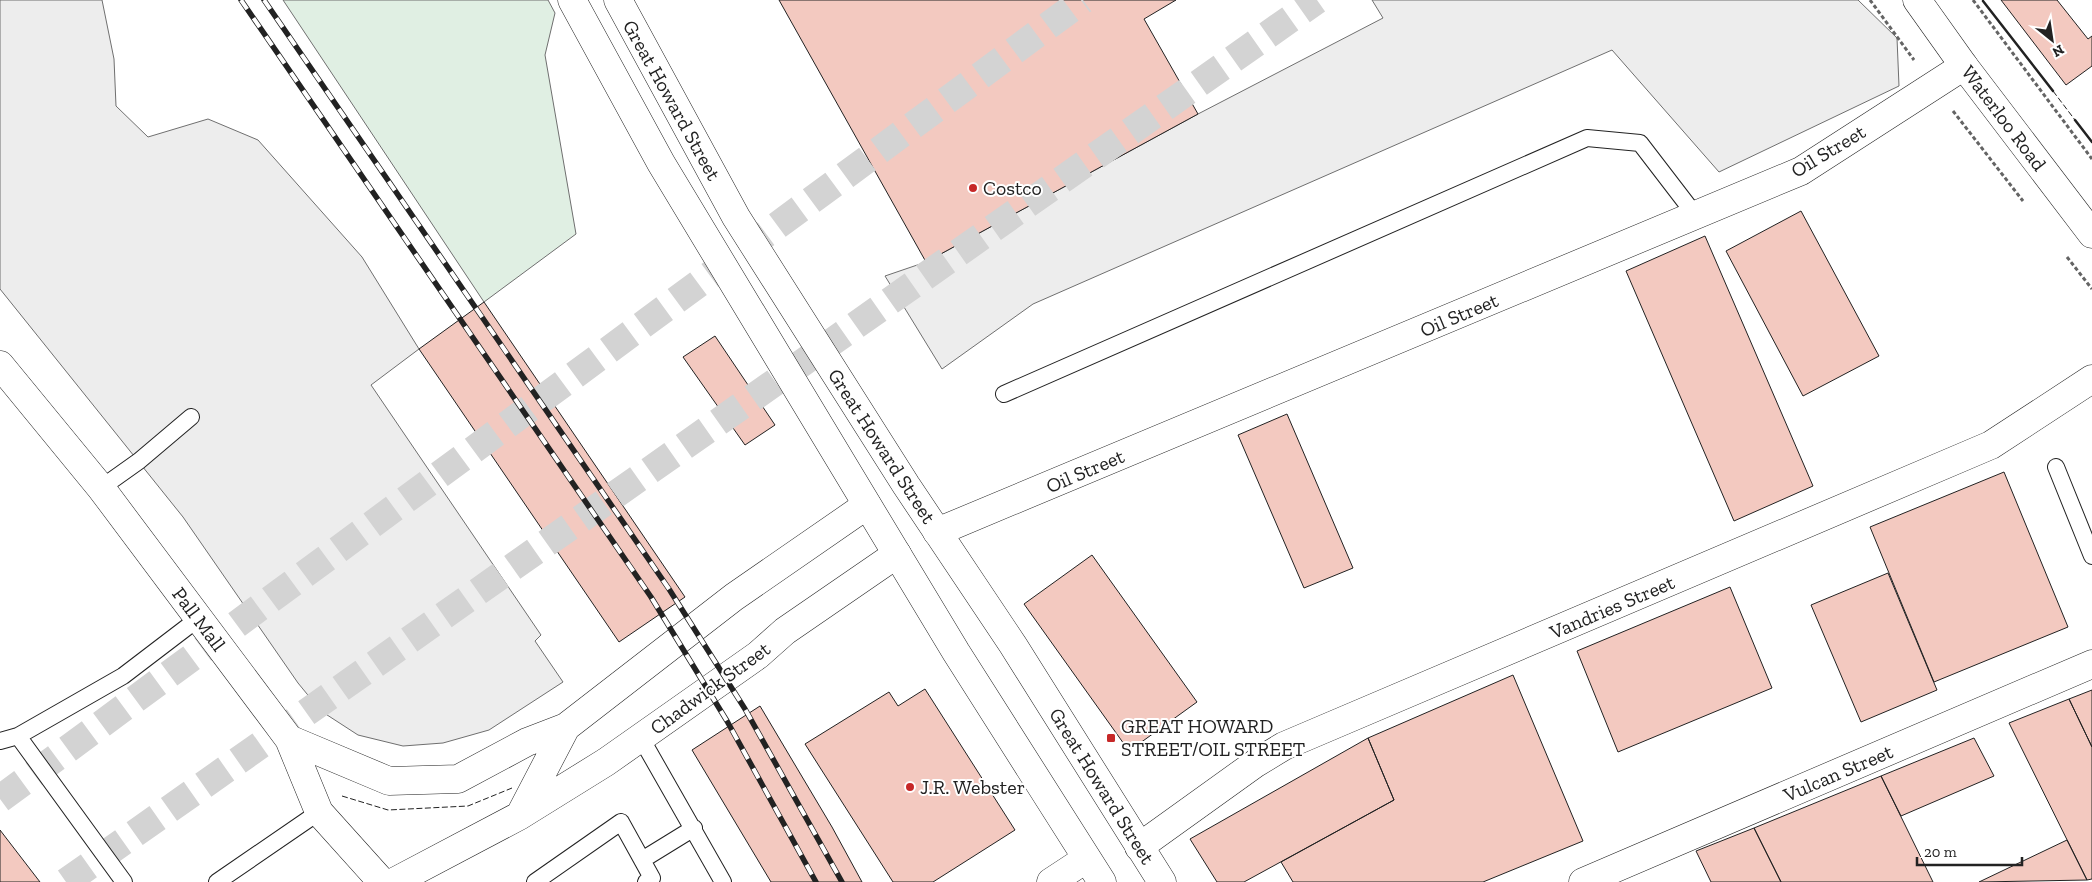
<svg xmlns="http://www.w3.org/2000/svg" width="2092" height="882" font-family="'Zilla Slab',serif">
<rect width="100%" height="100%" fill="#fff"/>
<path fill="#e0efe3" stroke="#6f6f6f" d="M283,0H548L555,13L545,55L576,234L484,302Z"/>
<path fill="#ededed" stroke="#6f6f6f" d="M0,0H102L114,59L116,106L148,137L208,119L258,140L362,257L419,349L371,385L541,635L535,641L563,682L489,730L443,743L403,746L358,735L321,711L298,683L183,517L0,289Z
M1372,0H1858L1897,38L1899,86L1719,172L1612,50L1033,304L942,369L885,276L926,262L1198,114L1383,18Z"/>
<path fill="#f3c9c0" stroke="#222" d="M779,0H1176L1144,19L1198,114L926,262Z
M2001,0H2057L2088,39L2092,36V66L2066,85Z
M1801,211L1879,356L1803,396L1726,251Z
M1705,236L1813,486L1734,521L1626,271Z
M484,302L685,597L619,642L419,349Z
M715,336L775,425L745,445L683,357Z
M1287,414L1353,568L1304,588L1238,435Z
M2004,472L2068,627L1934,682L1870,527Z
M1092,555L1197,702L1129,751L1024,604Z
M1888,573L1937,690L1861,722L1811,605Z
M1730,587L1772,688L1618,752L1577,651Z
M1513,675L1583,841L1483,882H1293L1281,862L1394,800L1368,738Z
M925,689L1015,830L933,882H893L805,744L889,692L898,706Z
M2092,690V747L2069,699Z
M2069,699L2092,747V879L2087,880L2009,723Z
M760,706L832,827L862,882H771L692,750Z
M1368,738L1394,800L1244,882H1217L1190,839Z
M1974,738L1994,776L1901,816L1881,776Z
M1881,776L1933,882H1781L1754,828Z
M1754,828L1781,882H1711L1696,851Z
M0,830L40,882H0Z
M2067,840L2087,880L1979,882Z"/>
<g fill="none" stroke-linecap="round" stroke-linejoin="round">
<path stroke="#d3d3d3" stroke-width="28" stroke-dasharray="28 14" stroke-linecap="butt" d="M0,799L1083,0
M66,882L1317,0"/>
<defs>
<path id="lane" d="M1004,394L1587,138L1640,143L1696,216
M2056,467L2092,556
M101,488L139,461L191,417
M641,738L723,882
M0,741L18,736
M642,860L694,828
M124,882L18,736L123,676L199,618
M217,882L319,812
M535,882L621,822L652,878L646,882"/>
<path id="street" d="M937,532L1801,171L1964,66
M1139,847L1256,763L1284,746L1991,445L2092,379
M1051,882L1086,859
M1583,882L2092,664"/>
<path id="secondary" d="M0,365L101,488L289,739L319,812L382,882
M289,739L389,781L458,779L527,742L566,727L734,597L867,505
M520,815L566,727
M394,882L519,816L606,762L758,655L785,631L897,554"/>
<path id="primary" d="M1917,0L1964,66L2092,234"/>
<path id="highway" d="M572,0L661,163L956,652L1102,882
M618,0L736,217L906,485L1013,645L1162,882"/>
</defs>
<use href="#lane" stroke="#222" stroke-width="18"/>
<use href="#street" stroke="#222" stroke-width="29"/>
<use href="#secondary" stroke="#222" stroke-width="29"/>
<use href="#primary" stroke="#222" stroke-width="29"/>
<use href="#highway" stroke="#222" stroke-width="29"/>
<path stroke="#646464" stroke-width="3" stroke-dasharray="4 2.5" stroke-linecap="butt" d="M1870,0L1914,60
M1973,0L2092,159
M1953,111L2023,201
M2067,257L2092,289"/>
<use href="#lane" stroke="#fff" stroke-width="16"/>
<use href="#street" stroke="#fff" stroke-width="28"/>
<use href="#secondary" stroke="#fff" stroke-width="28"/>
<use href="#primary" stroke="#fff" stroke-width="28"/>
<use href="#highway" stroke="#fff" stroke-width="28"/>
<defs>
<path id="rail" d="M241,0L651,597L727,721L816,882
M264,0L669,589L745,709L842,882"/>
</defs>
<use href="#rail" stroke="#222" stroke-width="5.5"/>
<use href="#rail" stroke="#fff" stroke-width="4" stroke-dasharray="11" stroke-linecap="butt"/>
<path stroke="#222" stroke-width="1" stroke-dasharray="6 2.5" stroke-linecap="butt" d="M2053,91L2075,120
M342,796L388,810L468,806L512,788"/>
<path stroke="#222" stroke-width="2.5" d="M1983,1L2053,91
M2075,120L2092,142"/>
</g>
<g fill="#c62828" stroke="#fff" stroke-width="2">
<circle cx="973" cy="188" r="5"/>
<rect x="1106" y="733" width="10" height="10" rx="2.5"/>
<circle cx="910" cy="787" r="5"/>
</g>
<g text-anchor="middle" stroke-width="4" stroke-linejoin="round" paint-order="stroke">
<g font-size="20" fill="#222" stroke="#fff">
<text transform="translate(672 100) rotate(61)" y="7">Great Howard Street</text>
<text transform="translate(2004 118) rotate(53)" y="7">Waterloo Road</text>
<text transform="translate(1828 151) rotate(-31)" y="7">Oil Street</text>
<text transform="translate(1459 315) rotate(-23)" y="7">Oil Street</text>
<text transform="translate(882 446) rotate(57)" y="7">Great Howard Street</text>
<text transform="translate(1085 471) rotate(-23)" y="7">Oil Street</text>
<text transform="translate(1612 607) rotate(-23)" y="7">Vandries Street</text>
<text transform="translate(199 619) rotate(53)" y="7">Pall Mall</text>
<text transform="translate(710 688) rotate(-36)" y="7">Chadwick Street</text>
<text transform="translate(1838 773) rotate(-23)" y="7">Vulcan Street</text>
<text transform="translate(1102 786) rotate(58)" y="7">Great Howard Street</text>
</g>
<g font-size="20" fill="#222" stroke="#fff" text-anchor="start">
<text x="983" y="195">Costco</text>
<text x="1121" y="733">GREAT HOWARD<tspan x="1121" dy="23">STREET/OIL STREET</tspan></text>
<text x="920" y="794">J.R. Webster</text>
</g>
</g>
<g transform="translate(2052 40) rotate(150)" stroke="#ffffff" stroke-width="4" paint-order="stroke">
<path d="M0-4L9 19L0 12L-9 19Z" fill="#222222"/>
<text y="-8" font-size="14" font-weight="bold" text-anchor="middle" fill="#222222">N</text>
</g>
<path d="M1917 857v8h105v-8" fill="none" stroke="#222222" stroke-width="2.5"/>
<text x="1924" y="857" font-size="15" fill="#222222" stroke="#ffffff" stroke-width="4" paint-order="stroke">20 m</text>
</svg>
